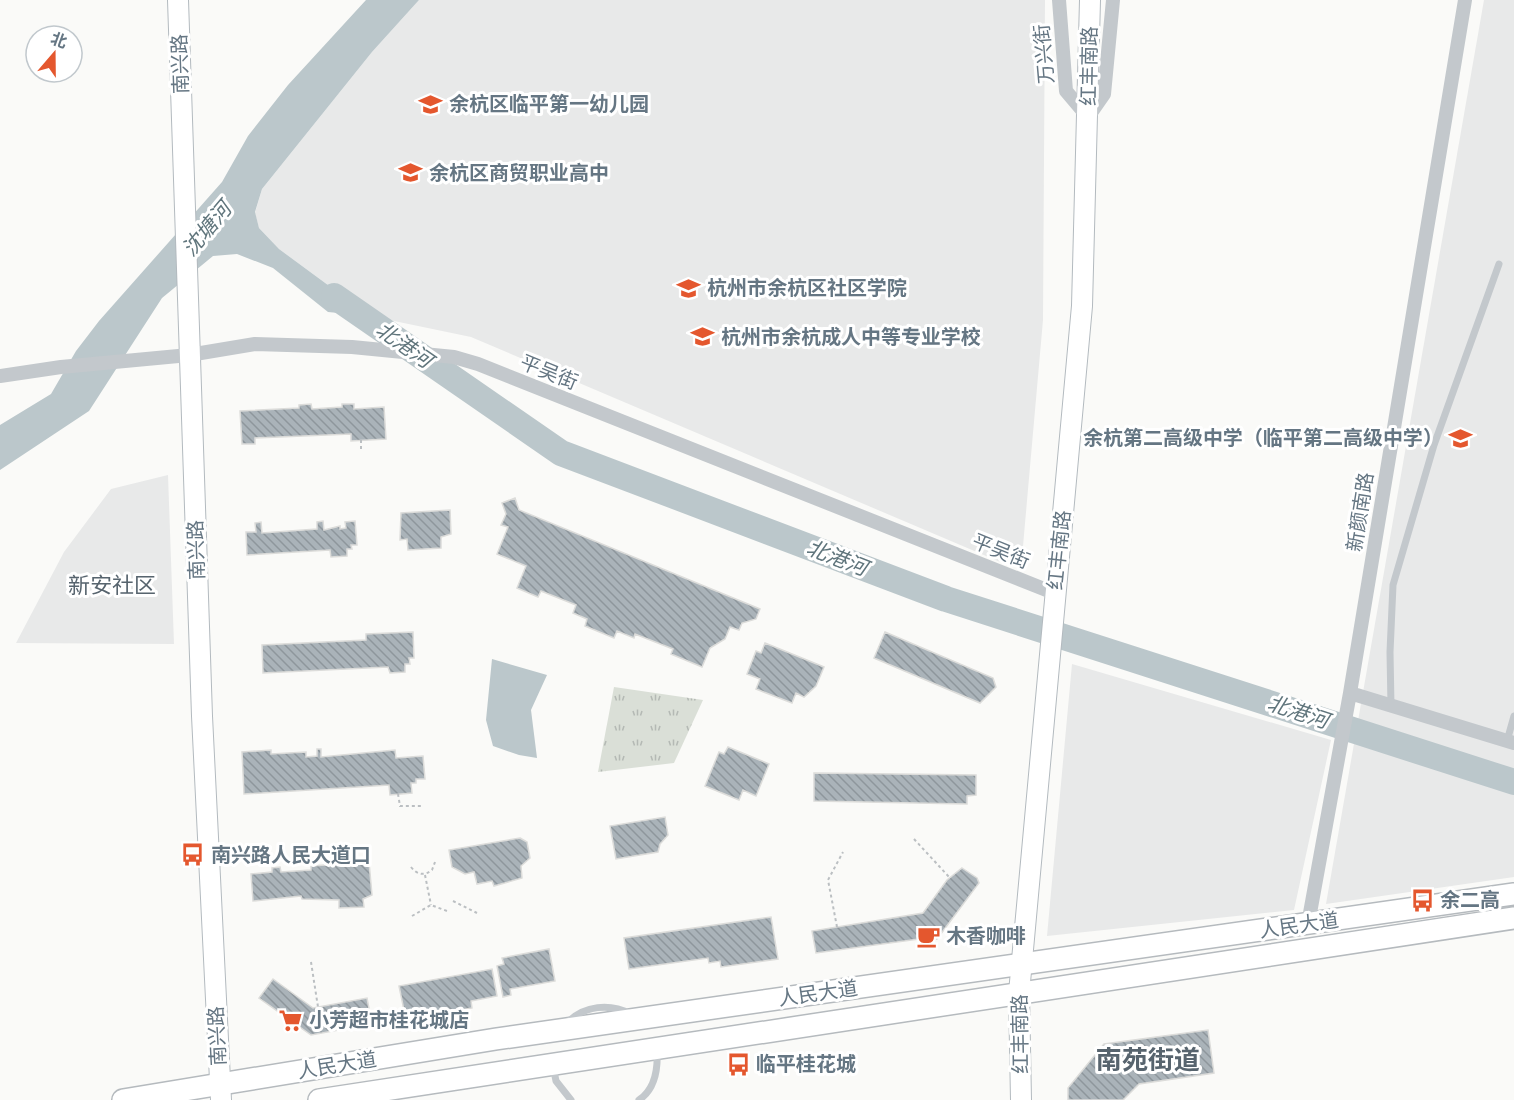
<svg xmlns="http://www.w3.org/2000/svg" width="1514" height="1100" font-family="'Work Sans','Noto Sans SC',sans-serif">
<defs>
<pattern id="grass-tufts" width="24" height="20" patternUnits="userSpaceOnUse" patternTransform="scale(1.5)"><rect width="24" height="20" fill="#dadfd7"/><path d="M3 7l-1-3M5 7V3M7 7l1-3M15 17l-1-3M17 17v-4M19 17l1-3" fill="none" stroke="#b4b9b4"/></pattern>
<pattern id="building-back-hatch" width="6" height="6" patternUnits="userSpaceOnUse" patternTransform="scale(1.5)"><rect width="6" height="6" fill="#aab3b9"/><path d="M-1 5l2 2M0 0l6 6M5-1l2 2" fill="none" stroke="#8e969c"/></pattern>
</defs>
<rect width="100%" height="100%" fill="#fafaf8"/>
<path fill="#e8e9e9" d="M419,0H1045L1043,320L1023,546L1019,562L1005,564L471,337L370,316L279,249L259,228L255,213L262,189L372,52Z
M1484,0H1514V877L1326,904Z
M168,475L174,644L16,643L64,552L111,489Z
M1072,664L1331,740L1294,910L1047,936Z"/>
<path fill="url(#grass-tufts)" d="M614,687L703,700L674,763L598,772Z"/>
<path fill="#bbc7cb" d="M366,0H419L372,52L262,189L255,212L259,228L279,249L370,316L328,312L273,268L237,254L213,256L162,298L89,411L0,470V425L51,394L76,351L99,321L222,182L248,136L288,85Z
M492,659L547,675L531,710L537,758L519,755L493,746L486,720Z"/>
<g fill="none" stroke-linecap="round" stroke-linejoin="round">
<path stroke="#bbc7cb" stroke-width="26" d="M334,296L561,453L946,599L1514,782"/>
</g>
<path fill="url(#building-back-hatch)" stroke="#dcdcda" stroke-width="1.5" d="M311,404L312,409L342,407V404H354V409L384,407L386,439L351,441V434L255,438V444H242L240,411L299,408V405Z
M515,498L519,510L760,609L756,619L742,623L739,630L730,627L725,639L710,648L702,667L671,654L673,649L635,634L634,638L617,631L614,638L585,626L587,619L573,613L576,605L541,591L538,597L517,588L526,566L497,554L508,527L501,525L506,514L502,503Z
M450,510L451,534L441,537V548L408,550L407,539L400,540L401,513Z
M323,521L324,530L340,526V529L346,528L345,522L355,521L357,545H351L352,549H347V556L331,557L330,550L247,555L246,532H256L255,523L261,522L262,533L317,529V522Z
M413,632L414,658H409L410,664H405V672L390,673L388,667L263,673L262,645L366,640V634Z
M885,632L993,678L996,687L980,703L874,658Z
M765,643L824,667L816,686L804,697L796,693L792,703L756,689L760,679L747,674L756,651L761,653Z
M728,747L769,764L756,796L743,790L739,800L705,786L719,752L724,754Z
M317,749H321V757L395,750L396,758L423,756L425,779H416V783H411L412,793L390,795L389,785L244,794L242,752L271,750V754L306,752V757L317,756Z
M814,773L976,775V795L967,796V804L814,801Z
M665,817L668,835L660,844L658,852L616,859L610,826Z
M520,838L527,842L530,858L521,866L522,878L494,886L492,881L477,884L474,872L465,874L452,867L449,850Z
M369,862L372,895L363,899L364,907L339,908V900L302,899L301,896L253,901L251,874L272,872V868L280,867L281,872L311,870V866Z
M962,868L977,878L979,883L937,939L922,942L919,939L816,953L812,931L923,913L947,880Z
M771,917L778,959L721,967L720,961L709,963L708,958L629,969L624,938Z
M549,949L555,981L510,989L511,995L503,997L497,966L504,964L502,958Z
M492,969L497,996L471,1001L472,1008L406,1020L399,986Z
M273,979L313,1008L367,998L372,1024L311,1035L259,998Z
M1208,1030L1214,1073L1139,1084L1123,1100H1068V1088L1104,1044Z"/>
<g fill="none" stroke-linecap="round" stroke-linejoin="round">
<defs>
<path id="secondary" d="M178,0L202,716L221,1100
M1021,1100L1019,993L1082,306L1090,0"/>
<path id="primary" d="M123,1100L496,1039L1514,894
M319,1100L1514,918"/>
</defs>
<use href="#secondary" stroke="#b3babf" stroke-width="22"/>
<use href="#primary" stroke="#b5babe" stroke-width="24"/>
<path stroke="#bbbfc2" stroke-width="2" stroke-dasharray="3 3" stroke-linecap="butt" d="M361,440V452
M398,794L400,806H421
M914,839L950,878
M411,867C417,875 425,876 432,870L435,862
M425,875L431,905
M453,901L477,913
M412,916L431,905L447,911
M837,927L828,880L843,852
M311,962L318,1007"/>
<path stroke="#c3c8cc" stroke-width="7" d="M1391,706L1390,652L1393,585L1434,445L1499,264
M1507,741L1514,716
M567,1023C584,1005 610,1003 631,1014
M553,1066L556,1081L571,1100
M639,1100C655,1089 658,1069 657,1051"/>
<path stroke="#c3c8cc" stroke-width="14" d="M1059,0L1066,91L1088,117L1104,94L1113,0
M0,376L61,367L189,355L255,344L352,347L454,357L478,364L1054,593
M1350,693L1514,743
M1308,924L1350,693L1465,0"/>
<use href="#secondary" stroke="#fff" stroke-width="20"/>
<use href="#primary" stroke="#fff" stroke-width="21"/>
</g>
<defs>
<symbol id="school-bare" viewBox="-9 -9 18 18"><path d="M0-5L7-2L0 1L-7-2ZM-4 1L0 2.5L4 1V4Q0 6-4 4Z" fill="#e4572e" stroke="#fff" stroke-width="2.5" paint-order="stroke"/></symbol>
<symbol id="bus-bare" viewBox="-9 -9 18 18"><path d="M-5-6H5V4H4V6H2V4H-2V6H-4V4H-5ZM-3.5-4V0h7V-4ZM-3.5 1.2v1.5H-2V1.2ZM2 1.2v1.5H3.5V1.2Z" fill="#e4572e" stroke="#fff" stroke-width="2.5" paint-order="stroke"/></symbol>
<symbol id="cafe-bare" viewBox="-9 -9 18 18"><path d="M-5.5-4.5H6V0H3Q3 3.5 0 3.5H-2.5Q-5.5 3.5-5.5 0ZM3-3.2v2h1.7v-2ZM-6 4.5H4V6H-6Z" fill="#e4572e" stroke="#fff" stroke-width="2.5" paint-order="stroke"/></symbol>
<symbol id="supermarket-bare" viewBox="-9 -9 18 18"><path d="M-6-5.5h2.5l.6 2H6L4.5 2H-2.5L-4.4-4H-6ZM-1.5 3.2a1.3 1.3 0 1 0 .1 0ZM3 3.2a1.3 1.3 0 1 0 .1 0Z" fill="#e4572e" stroke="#fff" stroke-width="2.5" paint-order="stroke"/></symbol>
</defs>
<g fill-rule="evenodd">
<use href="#school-bare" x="414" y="88" width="33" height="33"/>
<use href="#school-bare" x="394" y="156" width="33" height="33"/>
<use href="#school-bare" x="672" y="272" width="33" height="33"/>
<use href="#school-bare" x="686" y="320" width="33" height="33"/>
<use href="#school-bare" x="1444" y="422" width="33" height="33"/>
<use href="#bus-bare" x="176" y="838" width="33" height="33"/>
<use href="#bus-bare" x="1406" y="884" width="33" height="33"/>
<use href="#cafe-bare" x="912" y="920" width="33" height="33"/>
<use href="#supermarket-bare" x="274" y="1004" width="33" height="33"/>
<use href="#bus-bare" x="722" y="1048" width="33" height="33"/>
</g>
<g text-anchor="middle" stroke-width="6" stroke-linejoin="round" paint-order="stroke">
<g font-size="20" fill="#657683" stroke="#fff">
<text transform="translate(1044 54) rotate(-95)" y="7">万兴街</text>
<text transform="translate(180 64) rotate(-92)" y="7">南兴路</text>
<text transform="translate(1089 66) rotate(-89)" y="7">红丰南路</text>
<text transform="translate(549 372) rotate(22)" y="7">平吴街</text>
<text transform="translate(1360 512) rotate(-81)" y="7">新颜南路</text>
<text transform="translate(196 550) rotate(-92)" y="7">南兴路</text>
<text transform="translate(1059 550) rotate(-84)" y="7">红丰南路</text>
<text transform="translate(1001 551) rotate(22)" y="7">平吴街</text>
<text transform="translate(1299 925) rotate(-8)" y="7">人民大道</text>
<text transform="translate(818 993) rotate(-8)" y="7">人民大道</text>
<text transform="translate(1020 1034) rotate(-91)" y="7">红丰南路</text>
<text transform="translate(217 1036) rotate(-93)" y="7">南兴路</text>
<text transform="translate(337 1065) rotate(-9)" y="7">人民大道</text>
</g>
<g font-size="20" font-weight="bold" fill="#657683" stroke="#fff" text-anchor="start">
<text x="449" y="111">余杭区临平第一幼儿园</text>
<text x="429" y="180">余杭区商贸职业高中</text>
<text x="707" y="295">杭州市余杭区社区学院</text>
<text x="721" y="344">杭州市余杭成人中等专业学校</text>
<text x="1443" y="445" text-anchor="end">余杭第二高级中学（临平第二高级中学）</text>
<text x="211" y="862">南兴路人民大道口</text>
<text x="1440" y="907">余二高</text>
<text x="946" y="943">木香咖啡</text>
<text x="309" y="1027">小芳超市桂花城店</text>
<text x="756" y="1071">临平桂花城</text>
</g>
<g font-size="21" font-style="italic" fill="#60757c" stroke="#fff">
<text transform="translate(207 229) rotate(-50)" y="7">沈塘河</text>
<text transform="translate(404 345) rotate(35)" y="7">北港河</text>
<text transform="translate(837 558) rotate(21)" y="7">北港河</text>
<text transform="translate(1298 712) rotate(18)" y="7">北港河</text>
</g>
<g font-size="22" fill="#57646e" stroke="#fff">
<text x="112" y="593">新安社区</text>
</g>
<g font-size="26" font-weight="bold" fill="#57646e" stroke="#fff">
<text x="1148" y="1069">南苑街道</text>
</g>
</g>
<g transform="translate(54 54) rotate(20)"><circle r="28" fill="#ffffff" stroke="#c1c8cd" stroke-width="1.5"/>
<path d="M0-4.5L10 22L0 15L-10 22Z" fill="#e4572e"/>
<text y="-9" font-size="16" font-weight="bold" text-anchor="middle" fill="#657683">北</text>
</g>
</svg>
